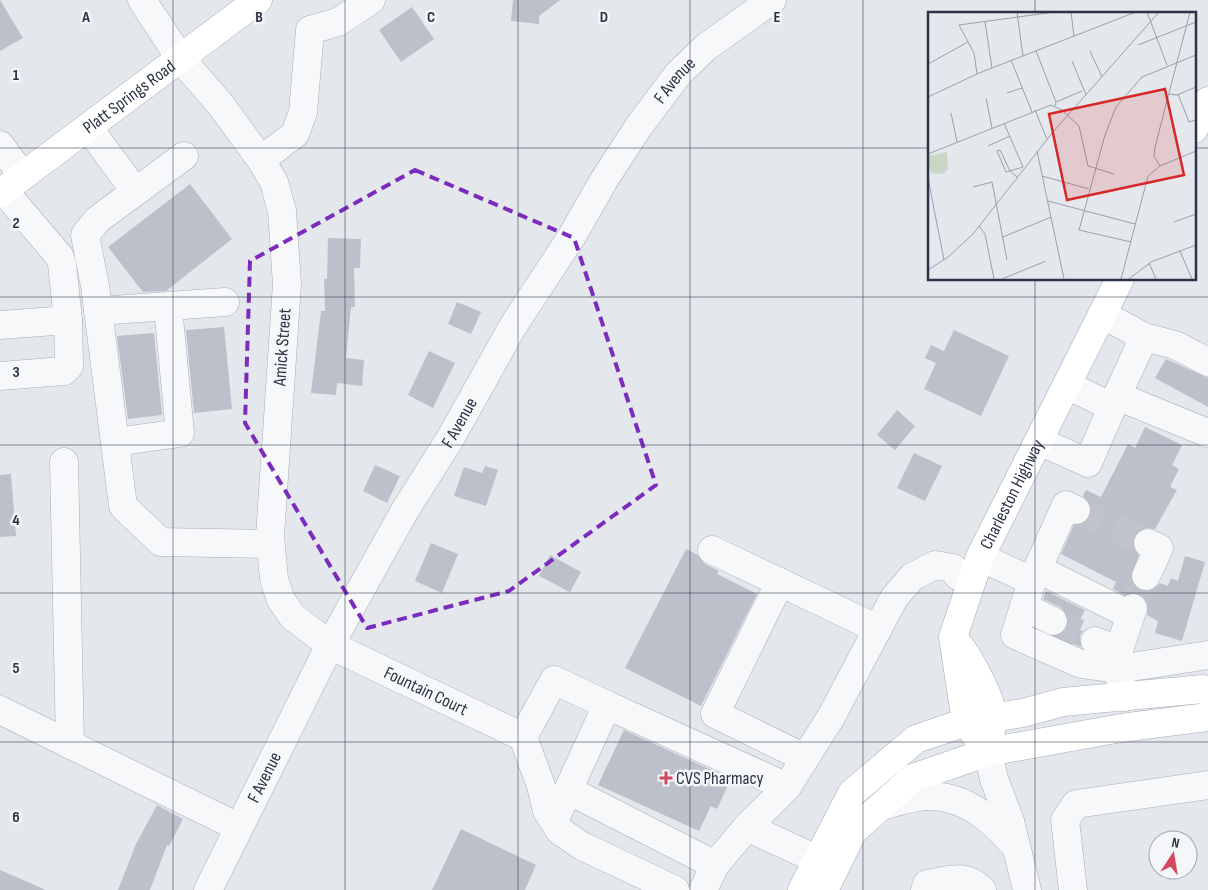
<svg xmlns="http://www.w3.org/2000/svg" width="1208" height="890" font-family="'Sofia Sans Condensed',sans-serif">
<rect width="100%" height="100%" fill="#e4e7ec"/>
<path fill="#bbc0ca" d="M0,0L23,38L0,51Z
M513,0H560L539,16V24L511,21Z
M412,7L434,39L401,62L379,30Z
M190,184L232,239L166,291L143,292L108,247Z
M328,238L361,239L360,268H354L355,307H351L346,358L364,360L362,386L337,383L336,395L311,393L321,311H325L324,279H327Z
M457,302L481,312L471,334L448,324Z
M224,327L232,409L194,413L186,330Z
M954,330L1009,356L981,416L924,389L936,363L925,358L931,345L944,351Z
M154,333L162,415L128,419L117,336Z
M429,351L455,363L433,408L408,395Z
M1166,359L1208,378V407L1155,378Z
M897,410L915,426L895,450L877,435Z
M1145,427L1182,445L1172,465L1179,469L1170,487L1177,490L1155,529L1146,528L1139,531L1134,536L1133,545L1139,555L1131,578L1133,585L1139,590L1148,591L1155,588L1160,583L1168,586L1171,578L1178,581L1185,556L1205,562L1182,641L1155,633L1158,621L1147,615L1148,605L1144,597L1137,593L1125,595L1113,589L1116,582L1061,554L1074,525L1084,523L1090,517L1092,510L1089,502L1083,496L1086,490L1101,497L1128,444L1135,448Z
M914,453L942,466L925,501L897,488Z
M375,465L400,476L387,503L363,491Z
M485,466L498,470L486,506L454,496L464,467L482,473Z
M11,474L16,536L0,537V475Z
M431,543L458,554L442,593L415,581Z
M686,549L698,555L705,564L719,571L717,574L757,594L701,706L625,668Z
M550,555L581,572L570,592L539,576Z
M1046,591L1085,610L1076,628L1083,631L1080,636L1081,647L1056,636L1067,628L1068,619L1066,613L1060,607L1043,599Z
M624,730L731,779L717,809L711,806L699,831L598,785Z
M157,805L183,819L169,846L167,845L150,890H118L136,844Z
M461,829L536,865L525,890H432Z
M0,870L46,890H0Z"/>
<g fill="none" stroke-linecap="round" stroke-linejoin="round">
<path stroke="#bfc3cb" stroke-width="28" stroke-dasharray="28 14" stroke-linecap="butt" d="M1076,510L1148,543
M1133,608L1146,576
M1053,621L1095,641"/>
<defs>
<g id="minor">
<path id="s1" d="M142,0L180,58L220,104L261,160L274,182L282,211L287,284L270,536L274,579L281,600L293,617L330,645L523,737"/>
<path d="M88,127L135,191"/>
<path d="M0,145L23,176"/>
<path d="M184,156L97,220L85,235L95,286L123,506L161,542L270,544"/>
<path d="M261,160L295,134L303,112L310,30L338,22L371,0"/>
<path d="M98,311L225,302"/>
<path d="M1102,314L1144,337L1175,345L1208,362"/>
<path d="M0,325L68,320"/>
<path d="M1144,337L1117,396L1208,433"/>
<path d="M0,376L64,371L69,366L68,320L62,264L60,257L3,190"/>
<path d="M1067,385L1112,407"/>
<path d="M1039,441L1088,463L1117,396"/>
<path d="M115,442L180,433L168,307"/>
<path d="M64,462L70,745"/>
<path d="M712,550L878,629"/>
<path d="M980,557L1032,581L1015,635L1081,664L1118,669L1124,697"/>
<path d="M1038,569L1130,615"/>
<path d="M1146,576L1159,548L1148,543"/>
<path d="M1032,581L1066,505L1076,510"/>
<path d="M780,582L715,714L805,758"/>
<path d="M1024,607L1053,621"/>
<path d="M1133,608L1119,650L1118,669L1208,655"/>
<path d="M1095,641L1119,650"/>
<path d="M0,710L238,827"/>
<path d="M523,737L541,786L547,811L560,831L582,846L675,890"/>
<path d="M523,737L554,680L607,705"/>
<path d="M988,752L994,779L1010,821L1027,890"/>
<path d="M568,790L715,865"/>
<path d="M882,806C897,802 915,795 931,796C968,797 993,821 1016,847"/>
<path d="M554,821L607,705L787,787"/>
<path d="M747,827L816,859"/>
<path id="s2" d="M208,890L330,645L404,512L450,439L513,326L572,236L604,180L639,126L678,74L706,47L772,0"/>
<path d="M703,890L715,865L747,827L787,787L831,717L894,598L912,577L935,565L953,568L958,576"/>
<path d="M925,890L927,884C949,880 965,873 982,890"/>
<path d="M1073,890L1065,820L1076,804L1208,785"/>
</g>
<g id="major">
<path d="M1194,129L1208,101"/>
<path id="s3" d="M0,193L258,0"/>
<path d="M960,646C971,662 993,700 993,719C993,724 991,730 990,735"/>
<path id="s4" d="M988,752L966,722L953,637L980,557L1120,279"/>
<path d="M802,890L852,793L916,739L966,722L1023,713L1063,702L1203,689L1208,692"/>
<path d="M824,890L853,831L913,778L988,752L1121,728L1208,717"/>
</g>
</defs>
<use href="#minor" stroke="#a9aeb7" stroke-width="29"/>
<use href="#major" stroke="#a3abb8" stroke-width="29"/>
<use href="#minor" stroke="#f7f8fa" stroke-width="28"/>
<use href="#major" stroke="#fff" stroke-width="28"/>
</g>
<path fill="none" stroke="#7b2cbf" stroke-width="4" stroke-dasharray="10 6" stroke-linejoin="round" d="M415,170L574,238L656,485L509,591L367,628L245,423L250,261Z"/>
<path fill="none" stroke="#2b3445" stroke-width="1" stroke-opacity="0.55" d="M173,0V890M345,0V890M518,0V890M690,0V890M863,0V890M1035,0V14M0,148H929M1194,148H1208M1035,279V890M0,297H1208M0,445H1208M0,593H1208M0,742H1208"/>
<path fill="#d1495b" stroke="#f4f6f9" stroke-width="2" d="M663.5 770.5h5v5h5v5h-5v5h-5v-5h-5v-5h5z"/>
<g text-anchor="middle" stroke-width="5" stroke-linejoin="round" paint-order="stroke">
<g font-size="18" fill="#2b3445" stroke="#f4f6f9">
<text dy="6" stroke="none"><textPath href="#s2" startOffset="936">F Avenue</textPath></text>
<text dy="6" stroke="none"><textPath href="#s3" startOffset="161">Platt Springs Road</textPath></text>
<text transform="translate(282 347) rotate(-86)" y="6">Amick Street</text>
<text dy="6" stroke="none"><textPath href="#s2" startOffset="531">F Avenue</textPath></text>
<text dy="6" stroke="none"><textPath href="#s4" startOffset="278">Charleston Highway</textPath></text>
<text dy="6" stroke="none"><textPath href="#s1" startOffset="820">Fountain Court</textPath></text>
<text dy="6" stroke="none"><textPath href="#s2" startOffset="126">F Avenue</textPath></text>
</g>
<g font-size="18" fill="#2b3445" stroke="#f4f6f9" text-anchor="start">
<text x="676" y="784">CVS Pharmacy</text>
</g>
</g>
<g transform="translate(928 12)">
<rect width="268" height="268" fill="#e4e7ec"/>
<path d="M19,140L20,157L15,162L4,161L0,156V144Z" fill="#c9d6c5"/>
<path fill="none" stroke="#9a9fa9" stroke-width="1" d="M89,0L95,44M143,0L146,24M219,0L239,53M57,10L64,56M210,33L268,10M108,39L128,90L127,94M162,39L174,65M83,48L104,100M144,49L158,83M0,52L40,30M49,62L46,41L31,13L127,0M79,81L94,76M241,82L249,83L268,75M250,82L261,110L268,108M0,85L51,61L208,0M58,86L64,116M128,90L154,79M107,98L119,127M23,101L29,130M76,111L95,155M60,134L82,124M109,139L136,267M0,142L123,93L134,98L151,114L160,154L186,162M232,154L226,144L227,135L262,0M114,164L161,177M89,165L82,159L72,138L69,139L78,160L82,159L95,155M0,166L16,248M45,175L64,170L79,248M120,189L207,212M246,210L268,202M51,214L57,222L66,267M75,225L123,205M203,230L151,218L177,123L188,95L214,65L268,43M252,239L264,267M221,251L228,267M0,258L20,245L45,222L125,120L231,0M74,267L118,249M193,267L220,164L232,154L268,139M201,267L223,250L268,233"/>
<path fill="#d62828" fill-opacity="0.15" stroke="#d62828" stroke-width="2.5" d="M237,77L256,163L139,188L121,102Z"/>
<rect width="268" height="268" fill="none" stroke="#2b3445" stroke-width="2.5"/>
</g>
<g font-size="16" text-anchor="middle" font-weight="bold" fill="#2b3445" stroke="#f4f6f9" stroke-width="5" stroke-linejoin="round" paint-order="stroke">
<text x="86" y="22">A</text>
<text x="259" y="22">B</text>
<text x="431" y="22">C</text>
<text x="604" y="22">D</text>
<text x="777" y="22">E</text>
<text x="16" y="80">1</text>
<text x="16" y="228">2</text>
<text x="16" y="377">3</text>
<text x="16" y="525">4</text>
<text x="16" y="673">5</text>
<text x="16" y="822">6</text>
</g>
<g transform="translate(1173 855) rotate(12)"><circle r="24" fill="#f4f6f9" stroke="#a4a8b1"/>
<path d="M0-4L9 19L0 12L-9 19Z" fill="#d1495b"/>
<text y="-8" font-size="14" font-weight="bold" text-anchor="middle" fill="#2b3445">N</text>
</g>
</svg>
